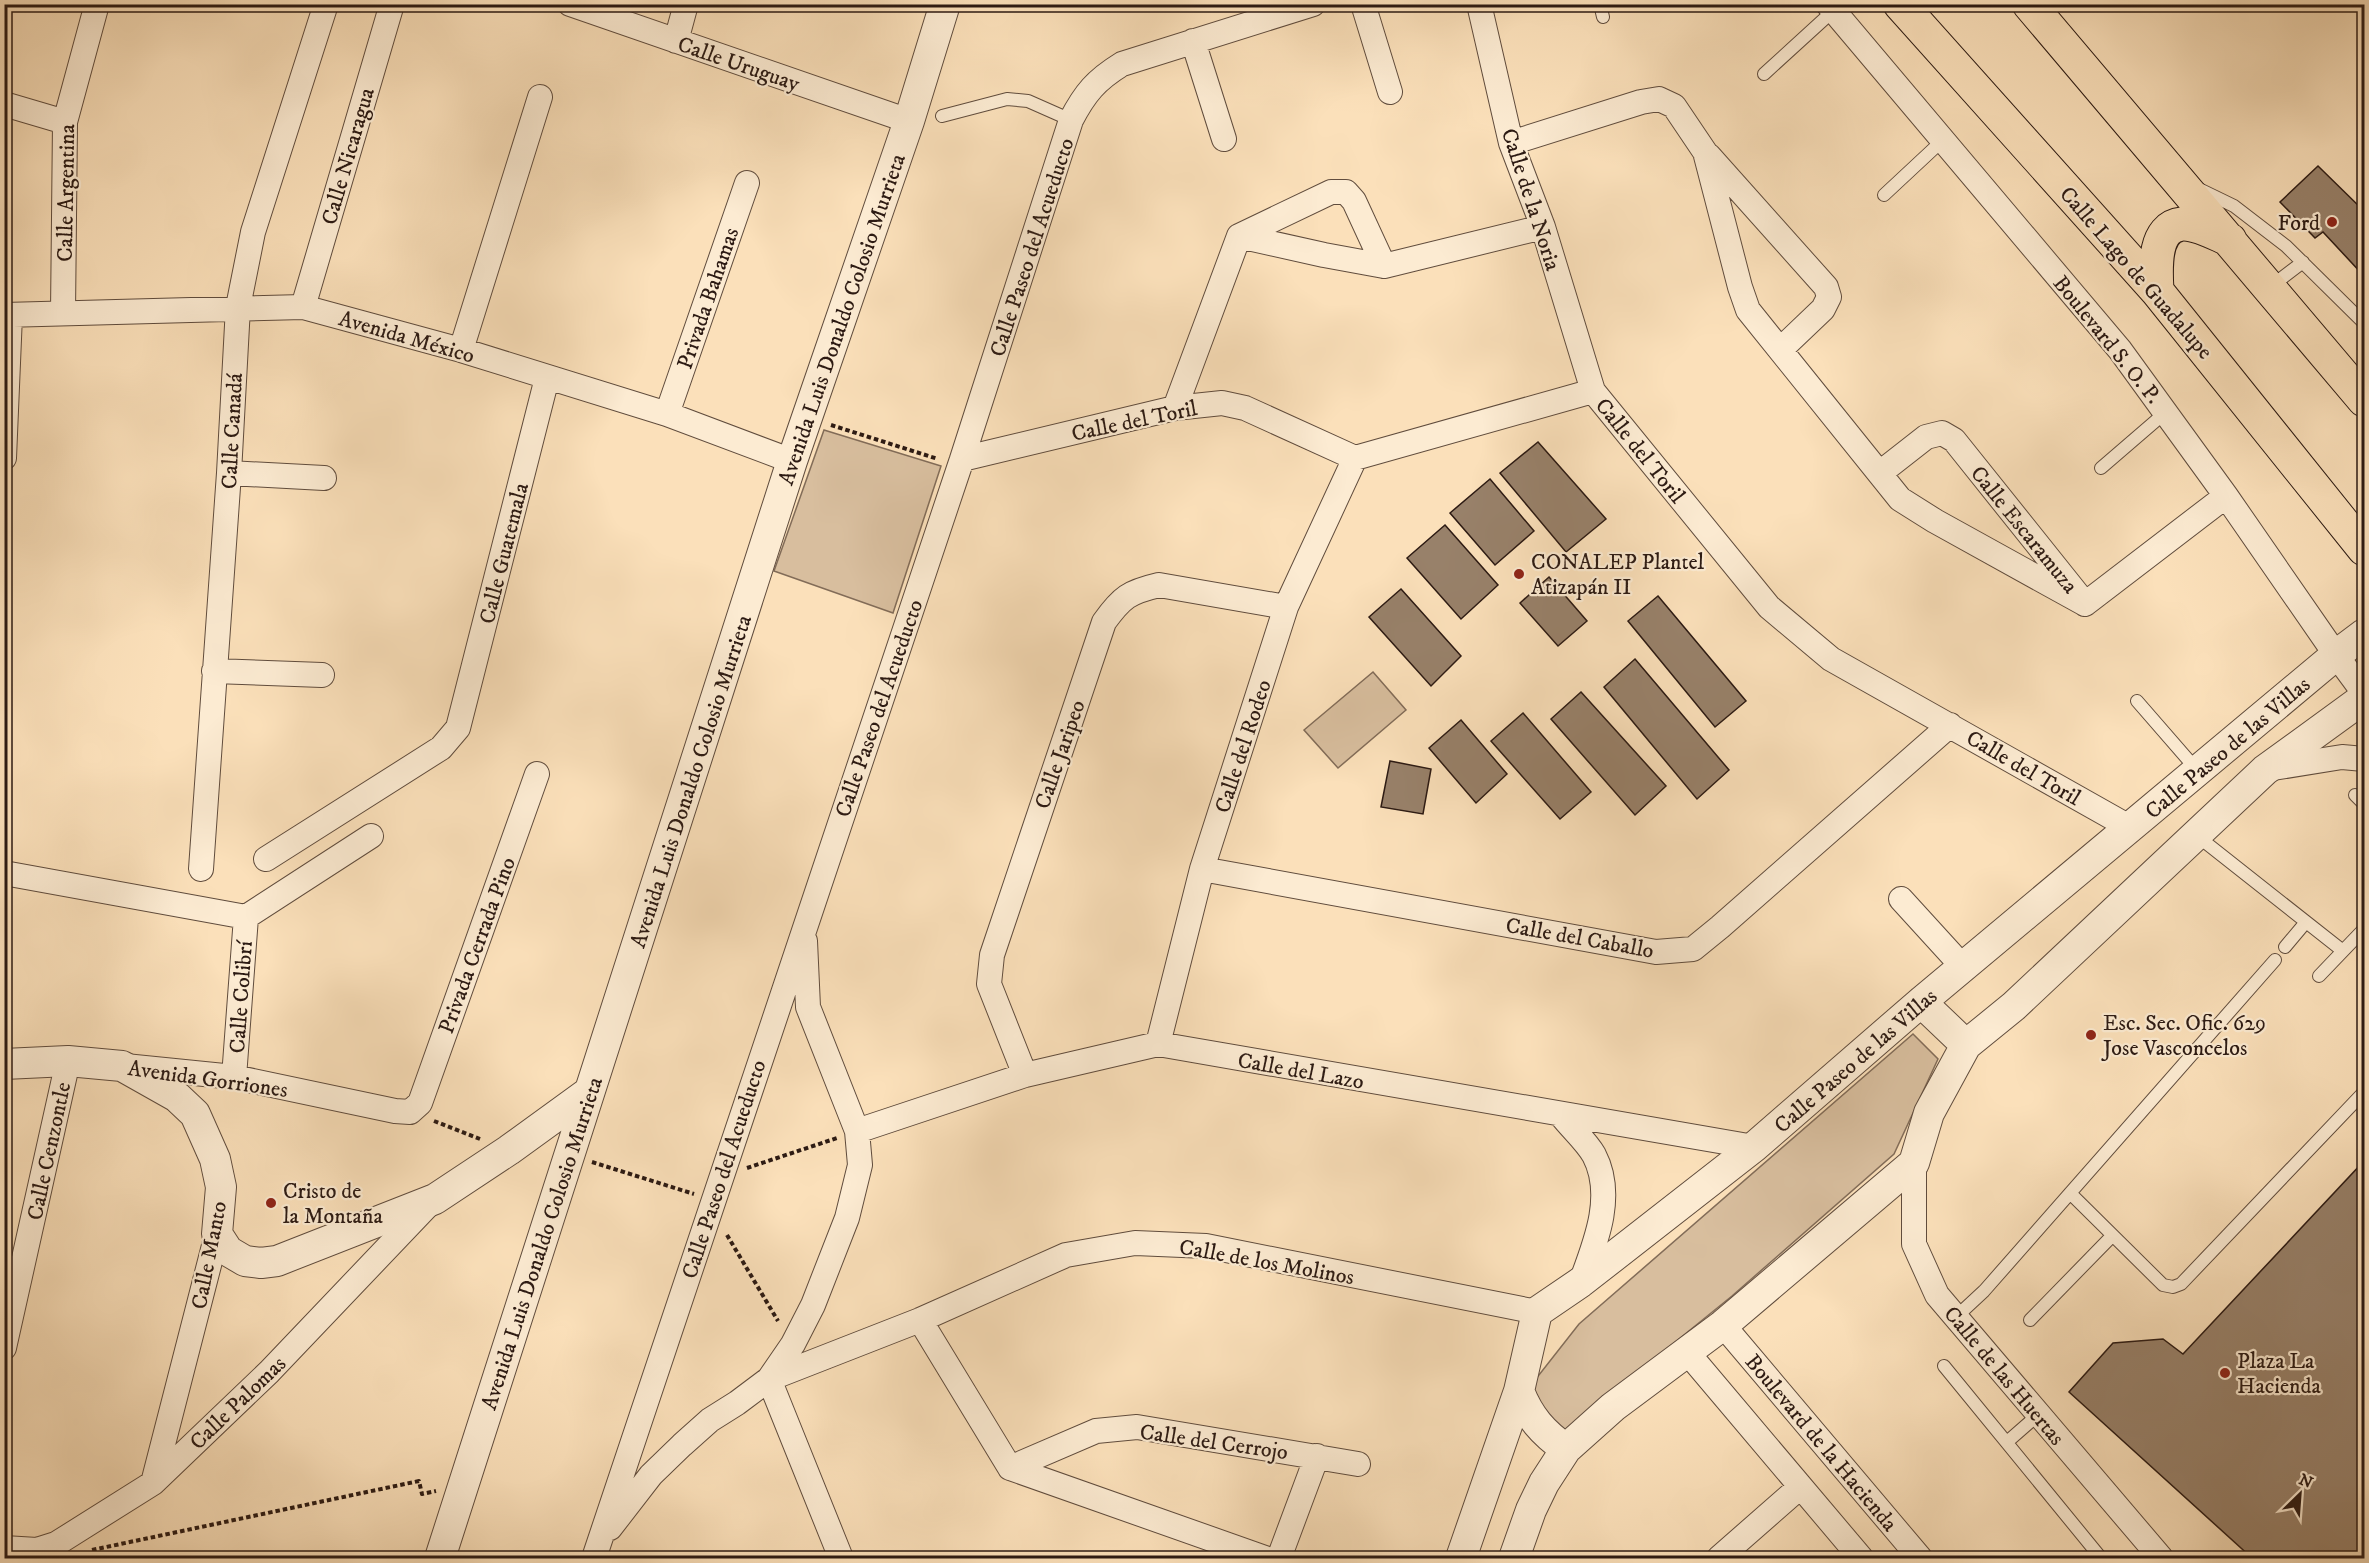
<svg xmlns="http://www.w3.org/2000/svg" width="2369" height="1563" font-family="'IM FELL DW Pica',serif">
<rect width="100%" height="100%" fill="#fbe0ba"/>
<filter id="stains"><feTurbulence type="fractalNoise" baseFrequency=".00333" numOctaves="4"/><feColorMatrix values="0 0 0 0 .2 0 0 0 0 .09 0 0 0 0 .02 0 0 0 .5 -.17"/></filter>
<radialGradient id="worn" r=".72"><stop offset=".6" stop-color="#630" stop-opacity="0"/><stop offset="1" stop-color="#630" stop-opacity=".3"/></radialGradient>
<path fill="#d8be9e" stroke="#826c58" stroke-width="1.5" d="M824,430L941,466L893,613L774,571Z
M1373,672L1406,710L1338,768L1304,730Z
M1913,1034L1938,1059L1894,1154L1732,1296L1563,1433L1533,1403L1535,1380L1579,1324Z"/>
<path fill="#98816a" stroke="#2c1a13" stroke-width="1.5" d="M1142,4H1164L1143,11Z
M2318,166L2364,211V276L2323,232L2315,238L2280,202Z
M1538,442L1606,519L1566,552L1500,473Z
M1490,479L1534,531L1495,565L1450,513Z
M1445,525L1498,585L1461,619L1407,558Z
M1549,577L1587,621L1558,646L1520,603Z
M1401,589L1461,656L1431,686L1369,617Z
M1658,596L1746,701L1715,727L1628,621Z
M1635,659L1729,770L1697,799L1604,687Z
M1581,692L1666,786L1635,815L1551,719Z
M1523,713L1591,792L1560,819L1491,741Z
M1461,720L1507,774L1476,803L1429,748Z
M1390,761L1431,769L1423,814L1381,807Z
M2364,1161V1558H2252L2069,1392L2113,1343L2163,1339L2183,1354Z"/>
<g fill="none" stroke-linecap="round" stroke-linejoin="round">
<defs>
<path id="service" d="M1600,4L1603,17
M1764,74L1833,11
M942,116L1007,99L1028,101L1071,120
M2199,189L2234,206L2286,246L2364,323
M1884,195L1943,140
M2270,287L2303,262
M2101,468L2166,412
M2137,701L2197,770
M2355,795L2364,804
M2196,835L2343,951
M2285,947L2306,922
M2319,976L2364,929
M2070,1193L2163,1285L2173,1287L2181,1284L2364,1092
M1956,1317L1984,1291L2275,960
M2030,1320L2112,1236
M1944,1366L2101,1558
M2007,1442L2039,1414"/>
<path id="minor" d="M570,4L909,121
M1363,4L1390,92
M1479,4L1511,143L1543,227L1593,391L1769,607L1831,659L2131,828
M1828,4L2120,350L2226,496L2336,655L2364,693
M676,41L686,4
M1193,41L1224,139
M4,104L65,122
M1511,143L1641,102L1659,99L1674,106L1705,152L1740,287L1748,310L1900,499L1935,521L2085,604
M1709,156L1826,287L1829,297L1823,309L1781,349
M1239,236L1324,255L1384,266L1543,227
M303,307L392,4
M63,313L65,122L97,4
M4,315L303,307L461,350L667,414L792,461
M461,350L540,97
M1175,408L1239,236L1331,192H1346L1354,201L1384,266
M667,414L747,183
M4,458L10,315
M962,459L1175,408L1222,403L1245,408L1355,458L1593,391
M229,473L324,478
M1880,473L1926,437L1942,433L1954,440L2078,595
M2085,604L2226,496
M214,671L322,675
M2267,769L2342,757L2364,759
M266,859L441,748L458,728L547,378
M201,869L229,473L238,307L253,232L326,4
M1202,869L1656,952L1693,949L1720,927L1950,725
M4,873L246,917L371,836
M1901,899L1963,967
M1158,1044L1202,869L1286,607L1355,458
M125,1066L234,1077L395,1111L410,1112L420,1103L537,774
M1025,1075L989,984L992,955L1104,622C1122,597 1129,592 1159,585L1286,607
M234,1077L246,917
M1561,1115C1571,1128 1586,1141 1594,1155C1615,1195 1596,1242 1581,1282
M857,1131L1025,1075L1158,1044L1754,1147
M1914,1163V1244L1937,1295L2161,1558
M920,1320L1010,1468L1265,1558
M1723,1325L1920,1558
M4,1348L68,1061
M1687,1352L1861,1558
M769,1379L793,1344L813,1305L847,1218L860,1165L857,1131L808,1007L805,941
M769,1379L841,1558
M1010,1468L1096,1431L1137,1427L1358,1464
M153,1483L217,1234
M610,1528L651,1475L682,1445L710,1420L737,1403L769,1379L920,1320L1066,1255L1135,1243L1206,1246L1537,1312
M4,1548L37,1550L56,1544L153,1483L269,1372L431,1202
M594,1558L962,459L1071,120C1085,93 1096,80 1122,64L1313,4
M1279,1558L1317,1456
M1719,1558L1800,1487"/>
<path id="tertiary" d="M1921,1002L1966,1045
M4,1064L68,1061L122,1066L177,1097L195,1114L215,1159L221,1187L217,1234L228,1251L245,1261L261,1263L277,1261L435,1199L509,1150L589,1092
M1519,1391C1529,1417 1543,1433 1566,1449
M440,1558L792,461L909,121L945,4
M1461,1558L1519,1391L1537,1312L1581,1282L1754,1147L1921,1002L2336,655L2364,634
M1514,1558L1531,1510L1544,1483L1566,1449L1613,1407L1723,1325L1914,1163L1929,1113L1966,1045L2014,1006L2265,770L2364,698"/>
<path id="primary" d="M1900,4L2157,291L2364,549
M2029,4L2364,400
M2157,291C2156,271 2152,227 2182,224C2197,223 2216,234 2230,240"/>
</defs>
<use href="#service" stroke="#604c3d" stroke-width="14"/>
<use href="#minor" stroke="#604c3d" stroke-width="26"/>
<use href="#tertiary" stroke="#604c3d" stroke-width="32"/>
<use href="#primary" stroke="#2c1a13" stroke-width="35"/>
<path stroke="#2c1a13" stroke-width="4" stroke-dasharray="4.5 3" stroke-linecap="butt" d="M831,425L938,459
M434,1121L480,1139
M592,1162L694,1194
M747,1168L837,1138
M727,1235L778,1321
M92,1550L419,1481L422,1494L436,1491"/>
<use href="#service" stroke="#fcebd2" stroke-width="12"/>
<use href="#minor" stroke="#fcebd2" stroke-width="24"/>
<use href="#tertiary" stroke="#fcebd2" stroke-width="30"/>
<use href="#primary" stroke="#fbe0ba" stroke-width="33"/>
</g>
<g fill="#8f2418" stroke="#fcebd2" stroke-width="2">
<circle cx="2332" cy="222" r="6"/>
<circle cx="1519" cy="574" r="6"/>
<circle cx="2091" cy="1035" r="6"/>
<circle cx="271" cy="1203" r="6"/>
<circle cx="2225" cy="1373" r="6"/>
</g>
<g text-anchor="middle" stroke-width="4.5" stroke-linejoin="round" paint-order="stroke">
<g font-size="22" fill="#2c1a13" stroke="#fcebd2">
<text transform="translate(739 63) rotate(19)" y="8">Calle Uruguay</text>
<text transform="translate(347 156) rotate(-74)" y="8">Calle Nicaragua</text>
<text transform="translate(65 193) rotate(-89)" y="8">Calle Argentina</text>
<text transform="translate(1532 199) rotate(72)" y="8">Calle de la Noria</text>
<text transform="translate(1031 247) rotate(-72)" y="8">Calle Paseo del Acueducto</text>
<text transform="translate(2137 272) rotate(49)" y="8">Calle Lago de Guadalupe</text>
<text transform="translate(707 298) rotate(-71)" y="8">Privada Bahamas</text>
<text transform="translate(841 319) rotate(-71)" y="8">Avenida Luis Donaldo Colosio Murrieta</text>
<text transform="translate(407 336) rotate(16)" y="8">Avenida México</text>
<text transform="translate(2108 339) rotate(51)" y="8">Boulevard S. O. P.</text>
<text transform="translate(1134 420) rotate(-12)" y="8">Calle del Toril</text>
<text transform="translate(231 431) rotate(-87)" y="8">Calle Canadá</text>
<text transform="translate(1641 450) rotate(51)" y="8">Calle del Toril</text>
<text transform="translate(2025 529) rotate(51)" y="8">Calle Escaramuza</text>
<text transform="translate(503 553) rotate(-76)" y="8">Calle Guatemala</text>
<text transform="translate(878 708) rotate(-71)" y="8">Calle Paseo del Acueducto</text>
<text transform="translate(1242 746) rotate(-72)" y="8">Calle del Rodeo</text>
<text transform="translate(2227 747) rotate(-40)" y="8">Calle Paseo de las Villas</text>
<text transform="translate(1059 754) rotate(-71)" y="8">Calle Jaripeo</text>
<text transform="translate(2024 767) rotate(30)" y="8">Calle del Toril</text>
<text transform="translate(690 781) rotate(-72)" y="8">Avenida Luis Donaldo Colosio Murrieta</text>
<text transform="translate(1580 937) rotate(10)" y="8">Calle del Caballo</text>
<text transform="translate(476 945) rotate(-70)" y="8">Privada Cerrada Pino</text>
<text transform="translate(240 997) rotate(-86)" y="8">Calle Colibrí</text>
<text transform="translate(1855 1060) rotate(-41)" y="8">Calle Paseo de las Villas</text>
<text transform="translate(1301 1070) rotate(10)" y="8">Calle del Lazo</text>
<text transform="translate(208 1078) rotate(8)" y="8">Avenida Gorriones</text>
<text transform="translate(48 1151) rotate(-78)" y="8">Calle Cenzontle</text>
<text transform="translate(723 1169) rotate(-72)" y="8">Calle Paseo del Acueducto</text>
<text transform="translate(541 1243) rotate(-72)" y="8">Avenida Luis Donaldo Colosio Murrieta</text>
<text transform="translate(208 1255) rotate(-79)" y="8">Calle Manto</text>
<text transform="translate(1267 1261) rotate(10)" y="8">Calle de los Molinos</text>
<text transform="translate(2005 1375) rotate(50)" y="8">Calle de las Huertas</text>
<text transform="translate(237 1402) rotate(-44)" y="8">Calle Palomas</text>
<text transform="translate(1214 1441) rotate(8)" y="8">Calle del Cerrojo</text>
<text transform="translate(1822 1442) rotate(50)" y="8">Boulevard de la Hacienda</text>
</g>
<g font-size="22" fill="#2c1a13" stroke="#fcebd2" text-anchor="start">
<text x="2320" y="230" text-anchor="end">Ford</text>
<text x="1531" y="569">CONALEP Plantel<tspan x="1531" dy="25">Atizapán II</tspan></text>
<text x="2103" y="1030">Esc. Sec. Ofic. 629<tspan x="2103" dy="25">Jose Vasconcelos</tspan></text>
<text x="283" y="1198">Cristo de<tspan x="283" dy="25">la Montaña</tspan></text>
<text x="2237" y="1368">Plaza La<tspan x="2237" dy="25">Hacienda</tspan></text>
</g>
</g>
<rect width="2369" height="1563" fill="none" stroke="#fbe0ba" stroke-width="24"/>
<rect x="6" y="6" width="2357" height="1551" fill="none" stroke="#2c1a13" stroke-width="3"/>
<rect x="12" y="12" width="2345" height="1539" fill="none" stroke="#2c1a13" stroke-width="1.5"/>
<g transform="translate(2300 1494) rotate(25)" stroke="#fcebd2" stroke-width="4.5" paint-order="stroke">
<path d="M0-4.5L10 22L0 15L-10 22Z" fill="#2c1a13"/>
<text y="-9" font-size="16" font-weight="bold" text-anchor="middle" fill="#2c1a13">N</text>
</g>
<rect width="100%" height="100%" filter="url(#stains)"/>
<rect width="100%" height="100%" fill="url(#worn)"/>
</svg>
